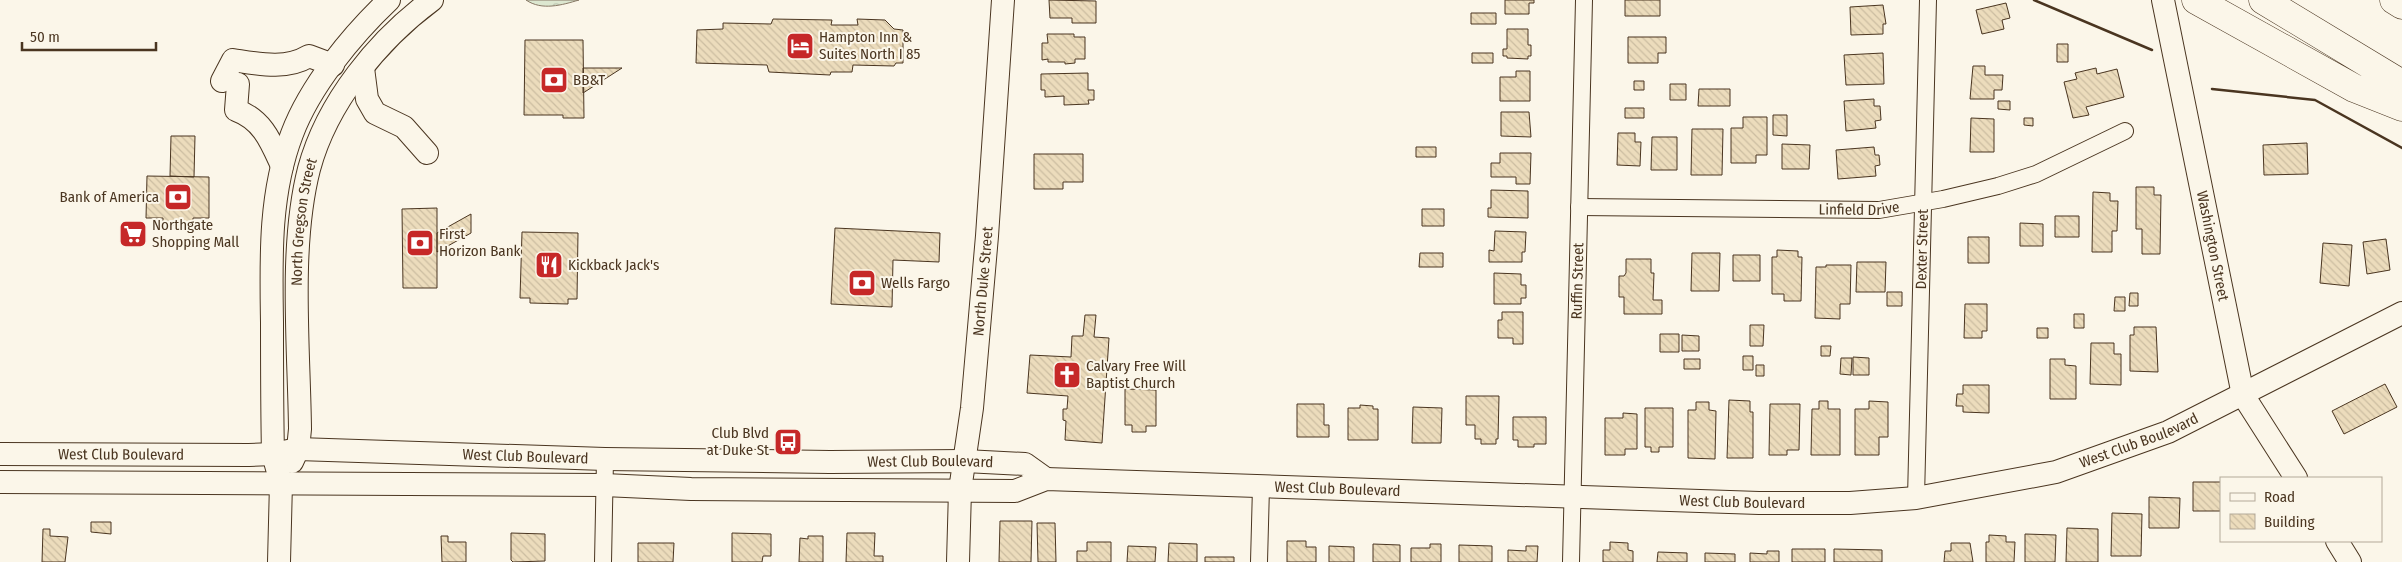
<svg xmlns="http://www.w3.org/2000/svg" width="2402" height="562" font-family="'Fira Sans Condensed',sans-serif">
<defs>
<pattern id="forest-crowns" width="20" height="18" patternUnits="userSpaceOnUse" patternTransform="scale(1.25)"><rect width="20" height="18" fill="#dce7d0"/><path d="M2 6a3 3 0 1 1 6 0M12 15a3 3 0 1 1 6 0" fill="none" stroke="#bec7b2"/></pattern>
<pattern id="building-back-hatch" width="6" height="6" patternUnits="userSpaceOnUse" patternTransform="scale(1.25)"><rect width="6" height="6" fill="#ecdcbc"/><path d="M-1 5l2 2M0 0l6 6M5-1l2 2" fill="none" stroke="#ccbda1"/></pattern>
</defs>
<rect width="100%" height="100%" fill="#fbf6e9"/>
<path fill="url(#forest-crowns)" stroke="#887966" d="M526,0H579C562,5 542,11 526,0Z"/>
<path fill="url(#building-back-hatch)" stroke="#4a3520" d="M1049,0L1096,1V23H1072V18H1050Z
M1505,0H1534V3H1529V14H1505Z
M1625,0H1660V16H1625Z
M2006,3L2010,18L2002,20L2004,29L1982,34L1976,10Z
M1883,5L1886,24H1883V34L1851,35L1850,7Z
M1471,13H1496V24H1471Z
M773,19L832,20L831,25H858L857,19L885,20L894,29L903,30V63H896L894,66L853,65L852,72H831L830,75L769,72L767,65L696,63L697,30L723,29V23L771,24Z
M1507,29H1528V45H1531V56H1528V59L1507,58V56H1503V49H1507Z
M1047,34H1074V37H1085V59H1075V63L1065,64V62H1048V59L1042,60V43H1048Z
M1628,37H1666V53H1658V63H1628Z
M525,40H583L584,118H563V115H524Z
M2057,44H2068V62H2057Z
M1472,53H1493V63H1472Z
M1883,53L1884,84L1846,85L1844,55Z
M1973,66H1985V75H2003L2002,90H1994V99H1970Z
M583,68H622L583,93Z
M2096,68L2097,74L2117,69L2124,97L2086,107L2089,115L2073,118L2064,82L2077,79L2075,73Z
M1516,71H1530V101H1500V77H1516Z
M1088,73V90H1094V100H1088L1089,104L1064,105V96L1045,97V90H1041V74Z
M1634,81H1644V90H1634Z
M1670,84H1686V100H1670Z
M1699,89H1730V106H1698Z
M1874,99V106H1880L1881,120L1875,121L1876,128L1846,131L1844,101Z
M1998,101H2010V110L1998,109Z
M1625,108H1644V118H1625Z
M1501,112H1529L1531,137L1501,136Z
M1773,115H1787V136L1773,135Z
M1743,117H1767V155H1756V163H1731V128H1743Z
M1971,118L1994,119V152H1970Z
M2024,118H2033V126L2024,125Z
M1692,129H1723L1722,175H1691Z
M1618,133H1635V142H1641L1640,166L1617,165Z
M171,136H195L194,177L170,176Z
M1652,137H1677V170H1651Z
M2307,143L2308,174L2264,175L2263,145Z
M1782,144L1810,145L1809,169H1782Z
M1416,147H1436V157H1416Z
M1874,147L1875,155H1879L1880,165L1875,166L1876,176L1838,179L1836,150Z
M1500,153H1531L1530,184H1516V177H1491V163H1500Z
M1034,154H1083V182H1063V189H1034Z
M147,176L209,177V218H193V225H163V218H146Z
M2136,187H2154V195H2161L2160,254H2142V229H2136Z
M1491,190L1528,191V218L1488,217V208H1491Z
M2093,192L2110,193V201H2118L2117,231H2112V252H2092Z
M437,208V288H403L402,209Z
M1422,209H1444V226H1422Z
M471,214V233L437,252V233Z
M2055,216H2079V237H2055Z
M2020,223L2043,224V246H2020Z
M835,228L940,233L939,262L893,260L892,307L831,304Z
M1495,231L1526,232L1525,252H1522V262H1489V250L1494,251Z
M522,232L578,233L577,299H568V304L530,303V298H520Z
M1968,237H1989V263H1968Z
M2386,239L2390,270L2367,274L2363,242Z
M2323,243L2352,245L2349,286L2320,283Z
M1777,250L1798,251V257H1802L1801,301H1784V294H1772V257H1777Z
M1420,253H1443V267H1419Z
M1692,253H1720L1719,291H1691Z
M1733,255H1760V281H1733Z
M1626,259H1651V273H1654L1653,300H1662V314H1624V297H1619V276H1624L1626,273Z
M1857,262H1886L1885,292H1856Z
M1826,265H1851L1850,304H1840V319L1815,318L1816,267H1826Z
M1494,273L1521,274V285H1526V298H1521V304H1494Z
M1887,292H1902V306H1887Z
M2130,293H2138V306H2129Z
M2115,297H2125V311H2114Z
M1965,304H1987V331H1982V338H1964Z
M1502,312H1523V344H1513V338H1498V320H1502Z
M2074,314H2084V328H2074Z
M1085,315H1096L1094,337L1109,338L1102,443L1065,440L1066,421L1063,420V409H1067L1068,396L1027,393L1030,355L1071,357L1072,336H1083Z
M1750,325H1764L1763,346H1750Z
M2134,327H2156L2158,372L2130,371V335H2134Z
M2037,328H2048V338H2037Z
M1660,334H1679V352H1660Z
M1682,335L1699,336V351H1682Z
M2091,343H2114V354H2121V385L2090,384Z
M1821,346H1831L1830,356H1821Z
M1743,356H1753V370H1743Z
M1853,357L1869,358V375H1853Z
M1841,358H1852L1851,375L1840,374Z
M1684,359H1700V369H1684Z
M2050,359H2065V365L2076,366V399H2050Z
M1756,365H1764V376H1756Z
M2385,384L2397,407L2344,434L2332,411Z
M1963,385H1989V413L1963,412V406H1956L1957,394H1963Z
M1125,389L1156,390V426H1146V432H1132V425H1125Z
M1466,396H1499L1498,439H1496V444H1481V439H1475V425H1466Z
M1729,400L1750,401V412H1753V458H1727Z
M1819,401H1828V409H1840V455H1811L1812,409H1819Z
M1869,401L1888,402V437H1879V455H1855V409H1869Z
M1696,402H1709V410L1716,411L1715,459L1688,458V410H1696Z
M1297,404H1324V425H1329V437H1297Z
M1770,404H1800L1799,450H1787V455H1769Z
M1360,405L1373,406V409H1378V440H1348V408H1360Z
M1413,407L1442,408L1441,443H1412Z
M1645,408H1673V447H1659V452H1651V447H1645Z
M1623,413L1637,414V449H1625V455H1605V418H1623Z
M1513,417H1546V444H1534V447H1518V440H1513Z
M2193,482H2221V511H2193Z
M2149,497L2180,498L2179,528H2149Z
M2112,513L2142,514L2141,556H2111Z
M1000,521H1032L1031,562H999Z
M91,522H111V534L91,532Z
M1037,523H1055L1056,562H1038Z
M2067,528L2098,529V562H2066Z
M43,529H50V536L68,537L65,562H42Z
M511,533L545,534V561L513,562L511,560Z
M732,533L771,534V556H763L762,562H732Z
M847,533H875L874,556H883V562H846Z
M2025,534L2056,535L2055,562H2025Z
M1989,535L2006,536V542H2015L2014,562H1986V542H1989Z
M441,536H448V542H466V562H442Z
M808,536H823V562H799L800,538L808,539Z
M1287,541H1306V547H1316V562H1287Z
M1087,542H1111V562H1077V551H1087Z
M1610,542L1628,543V550L1633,551V562H1603V550H1610Z
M638,543H674L673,562H638Z
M1169,543L1197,544V562H1168Z
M1951,543H1970L1973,562H1944L1945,551H1951Z
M1373,544L1400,545V562H1373Z
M1430,544H1441V562H1411V548H1430Z
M1459,545L1492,546V562H1459Z
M1128,546L1156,547L1155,562H1127Z
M1329,546L1354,547V562H1329Z
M1526,546H1538L1537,562H1508V550L1526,551Z
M1792,549H1825V562H1792Z
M1834,549L1882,550V562H1834Z
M1767,551H1779V562H1750V553L1767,554Z
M1658,552L1687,553V562H1657Z
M1705,553L1735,554V562H1705Z
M1205,557H1234V562H1205Z"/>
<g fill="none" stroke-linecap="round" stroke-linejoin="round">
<defs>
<g id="street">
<path id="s1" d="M1579,207L1879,210L1943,199L1998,186L2036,174L2125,131"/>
<path id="s2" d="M1916,498L1928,0"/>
<path d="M603,562L605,459"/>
<path d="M1259,562L1261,487"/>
<path id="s3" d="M1571,562L1584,0"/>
</g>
<g id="secondary">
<path id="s4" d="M2163,0L2243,395L2296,478"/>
<path d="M363,68L367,99L375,113L404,127L427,153"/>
<path d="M222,81L233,60C259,64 286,70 309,56L333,65"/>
<path d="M238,84L236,110C263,120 271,142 282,166"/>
<path id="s5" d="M0,454L249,455L273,454L298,449L605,459L830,462L965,461L1025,464L1046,479"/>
<path id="s6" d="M292,462L298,449L300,429C299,347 289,247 309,169C327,102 378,40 432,0"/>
<path id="s7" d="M0,482L604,485L691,489L1015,491L1046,479L1759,503H1850L1916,498L2056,472L2168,432L2402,313"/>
<path d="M2337,541L2350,562"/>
<path d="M279,562L281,483L273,454C272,410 272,366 272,322C271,259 269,194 292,134C310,86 352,35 389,0"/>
<path id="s8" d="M958,562L960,490L972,408L987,236L1003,0"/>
</g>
<path id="highway" d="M2196,0L2354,88L2402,107
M2263,0L2402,84
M2394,0L2402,5"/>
</defs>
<use href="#street" stroke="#4a3520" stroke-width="18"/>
<use href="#secondary" stroke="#4a3520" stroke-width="24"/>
<use href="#highway" stroke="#4a3520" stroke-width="29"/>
<use href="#street" stroke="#fbf6e9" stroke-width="16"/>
<use href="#secondary" stroke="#fbf6e9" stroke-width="22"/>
<use href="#highway" stroke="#fbf6e9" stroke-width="28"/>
<path stroke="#4a3520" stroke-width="2.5" d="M2034,0L2152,50
M2212,89L2315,100L2402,148"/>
</g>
<defs>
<symbol id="hotel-square" viewBox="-11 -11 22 22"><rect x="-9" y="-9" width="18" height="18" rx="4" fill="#c62828" stroke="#fbf6e9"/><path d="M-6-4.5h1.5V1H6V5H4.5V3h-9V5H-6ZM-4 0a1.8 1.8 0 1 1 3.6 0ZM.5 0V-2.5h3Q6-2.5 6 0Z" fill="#fff"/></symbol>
<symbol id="bank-square" viewBox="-11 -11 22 22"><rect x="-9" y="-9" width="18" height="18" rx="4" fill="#c62828" stroke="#fbf6e9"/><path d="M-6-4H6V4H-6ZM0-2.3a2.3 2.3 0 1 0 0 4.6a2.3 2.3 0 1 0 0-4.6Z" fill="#fff"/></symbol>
<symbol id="supermarket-square" viewBox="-11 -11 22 22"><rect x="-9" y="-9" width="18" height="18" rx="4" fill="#c62828" stroke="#fbf6e9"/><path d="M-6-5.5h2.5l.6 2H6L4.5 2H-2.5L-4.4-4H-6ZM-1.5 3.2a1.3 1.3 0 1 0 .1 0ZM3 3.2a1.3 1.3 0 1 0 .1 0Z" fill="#fff"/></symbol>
<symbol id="restaurant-square" viewBox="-11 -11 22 22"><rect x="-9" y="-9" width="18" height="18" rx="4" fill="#c62828" stroke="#fbf6e9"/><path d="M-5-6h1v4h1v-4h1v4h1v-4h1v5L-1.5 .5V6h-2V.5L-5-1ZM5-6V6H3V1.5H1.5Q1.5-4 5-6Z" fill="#fff"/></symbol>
<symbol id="church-square" viewBox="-11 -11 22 22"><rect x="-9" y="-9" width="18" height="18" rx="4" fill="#c62828" stroke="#fbf6e9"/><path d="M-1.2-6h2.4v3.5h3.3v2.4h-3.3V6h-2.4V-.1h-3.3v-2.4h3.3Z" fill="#fff"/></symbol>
<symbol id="bus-square" viewBox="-11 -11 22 22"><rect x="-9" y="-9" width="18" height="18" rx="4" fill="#c62828" stroke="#fbf6e9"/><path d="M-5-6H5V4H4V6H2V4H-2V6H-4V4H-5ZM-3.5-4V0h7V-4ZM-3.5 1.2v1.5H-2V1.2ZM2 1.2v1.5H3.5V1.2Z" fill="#fff"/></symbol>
</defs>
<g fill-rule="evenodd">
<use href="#hotel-square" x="784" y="30" width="32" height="32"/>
<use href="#bank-square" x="538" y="64" width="32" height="32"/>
<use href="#bank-square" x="162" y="181" width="32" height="32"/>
<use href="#supermarket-square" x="117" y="218" width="32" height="32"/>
<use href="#bank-square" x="404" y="227" width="32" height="32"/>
<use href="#restaurant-square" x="533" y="249" width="32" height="32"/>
<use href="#bank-square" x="846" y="267" width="32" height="32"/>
<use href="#church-square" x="1051" y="359" width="32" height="32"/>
<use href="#bus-square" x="772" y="426" width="32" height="32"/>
</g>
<g text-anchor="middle" stroke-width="4" stroke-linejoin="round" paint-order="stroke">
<g font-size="15" fill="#4a3520" stroke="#fbf6e9" text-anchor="start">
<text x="819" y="42">Hampton Inn &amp;<tspan x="819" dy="17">Suites North I 85</tspan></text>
<text x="573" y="85">BB&amp;T</text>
<text x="159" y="202" text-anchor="end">Bank of America</text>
<text x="152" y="230">Northgate<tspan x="152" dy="17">Shopping Mall</tspan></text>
<text x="439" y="239">First<tspan x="439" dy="17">Horizon Bank</tspan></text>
<text x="568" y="270">Kickback Jack's</text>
<text x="881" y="288">Wells Fargo</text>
<text x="1086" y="371">Calvary Free Will<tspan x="1086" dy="17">Baptist Church</tspan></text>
<text x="769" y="438" text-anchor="end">Club Blvd<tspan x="769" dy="17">at Duke St</tspan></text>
</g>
<g font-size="15" fill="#4a3520" stroke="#fbf6e9">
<text dy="5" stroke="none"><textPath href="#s1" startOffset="280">Linfield Drive</textPath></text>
<text dy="5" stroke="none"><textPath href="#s6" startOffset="242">North Gregson Street</textPath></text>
<text dy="5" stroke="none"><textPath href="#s4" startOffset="251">Washington Street</textPath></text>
<text dy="5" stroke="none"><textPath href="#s2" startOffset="249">Dexter Street</textPath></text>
<text dy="5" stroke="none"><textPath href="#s8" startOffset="282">North Duke Street</textPath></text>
<text dy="5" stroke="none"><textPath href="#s3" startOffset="281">Ruffin Street</textPath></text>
<text dy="5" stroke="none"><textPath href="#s7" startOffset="2150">West Club Boulevard</textPath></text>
<text dy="5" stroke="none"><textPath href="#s5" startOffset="121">West Club Boulevard</textPath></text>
<text dy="5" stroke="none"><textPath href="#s5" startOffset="526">West Club Boulevard</textPath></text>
<text dy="5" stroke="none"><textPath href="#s5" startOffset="931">West Club Boulevard</textPath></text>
<text dy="5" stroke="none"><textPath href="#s7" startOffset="1340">West Club Boulevard</textPath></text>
<text dy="5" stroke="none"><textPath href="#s7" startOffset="1745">West Club Boulevard</textPath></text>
</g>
</g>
<rect x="2220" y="477" width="162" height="65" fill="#fbf6e9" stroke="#b4a999"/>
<rect x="2230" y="493" width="25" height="8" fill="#fbf6e9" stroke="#b4a999"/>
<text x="2264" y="502" font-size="15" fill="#4a3520">Road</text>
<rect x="2230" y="514" width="25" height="15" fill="url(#building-back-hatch)" stroke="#b4a999"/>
<text x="2264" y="527" font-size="15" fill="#4a3520">Building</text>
<path d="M22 42v8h134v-8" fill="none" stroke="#4a3520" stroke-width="2.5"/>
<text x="30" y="42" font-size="15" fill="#4a3520" stroke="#fbf6e9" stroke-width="4" paint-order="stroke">50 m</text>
</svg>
